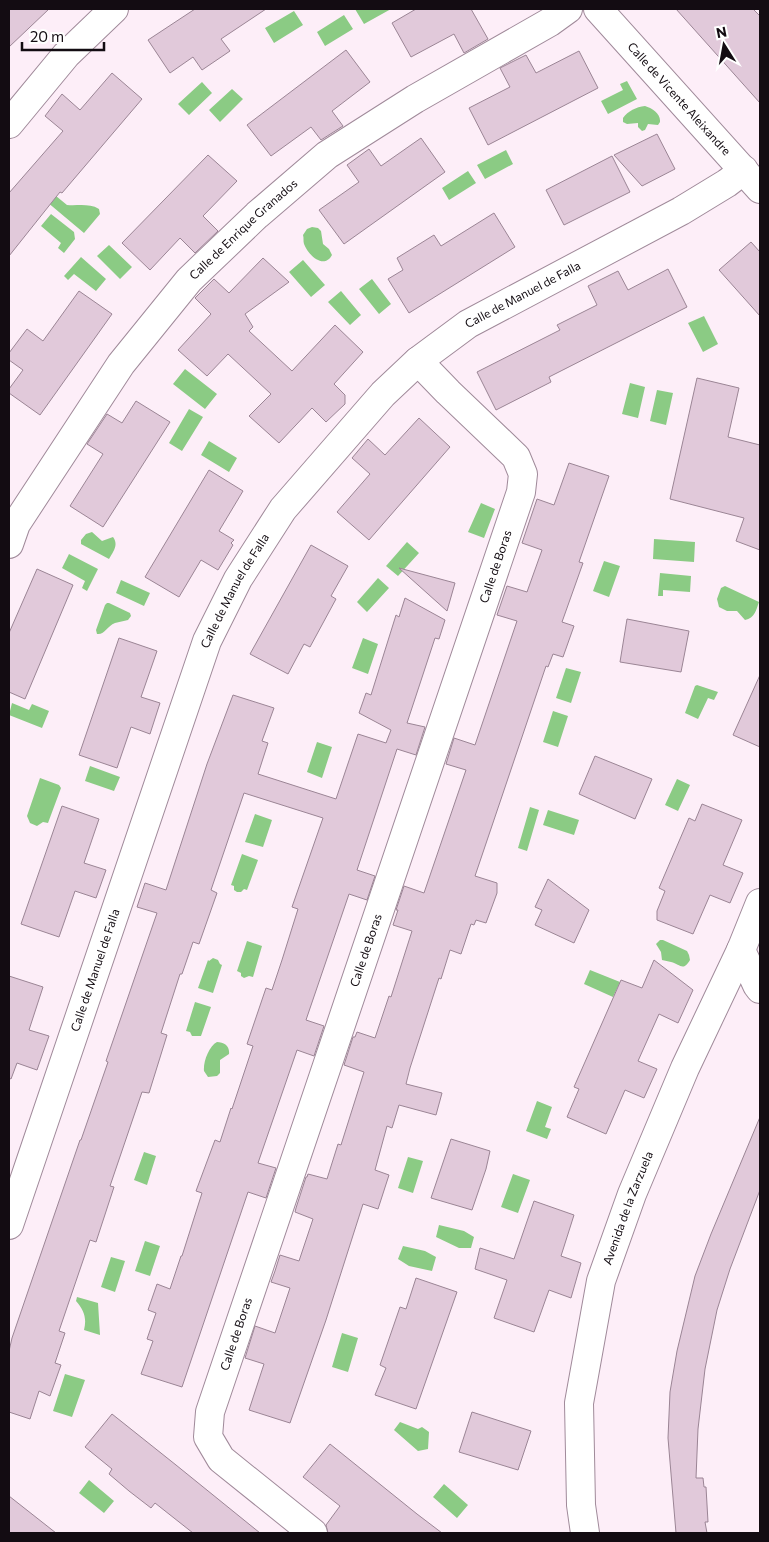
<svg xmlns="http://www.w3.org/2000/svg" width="769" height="1542" font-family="Commissioner,sans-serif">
<rect width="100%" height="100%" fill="#fdeef8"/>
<path fill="#8bcb84" d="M355,9H391L364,24Z
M294,11L303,25L274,43L265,28Z
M344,15L353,29L325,46L317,32Z
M627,81L637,99L608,114L601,101L623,90L620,84Z
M202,82L212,93L189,115L178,104Z
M232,89L243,99L220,122L209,110Z
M645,106C652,108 661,114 660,122L658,125L648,124L645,130L642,131L638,127V123L627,124L623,122V118C628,111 636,107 645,106Z
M506,150L513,164L485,179L477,165Z
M468,171L476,183L449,200L442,188Z
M34,178L67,205C78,206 89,203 99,209L100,214L84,233L28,186Z
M51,214L74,232L75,239L64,253L58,248L61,243L41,226Z
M312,227L318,228L321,231L323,244L329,249L332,255C324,270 308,255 304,244C303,241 304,238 303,235L307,229Z
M109,245L132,267L120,279L97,256Z
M81,257L106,279L96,291L74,274L68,280L64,276Z
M303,260L325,285L311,297L289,272Z
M372,279L391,304L379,314L359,289Z
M341,291L361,315L350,325L328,302Z
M704,316L718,344L703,352L688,323Z
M185,369L217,394L205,409L173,384Z
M630,383L645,387L638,418L622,414Z
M657,390L673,393L666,425L650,421Z
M189,409L203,417L182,451L169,443Z
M209,441L237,458L229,472L201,455Z
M481,503L495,509L484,538L468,532Z
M92,532L102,541L113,537C119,545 113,552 109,559L81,544V540L86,534Z
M654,539L695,542L694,562L653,559Z
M407,542L419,553L398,576L386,566Z
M69,554L98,569L87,591L82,588L85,581L62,568Z
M604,561L620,566L609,597L593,591Z
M660,573L691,576L690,592L663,590V596H658Z
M378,578L389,588L367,612L357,602Z
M121,580L150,593L144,606L116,593Z
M725,586L759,602C756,610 755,618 745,620L737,611H727L719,607L717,599L721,588Z
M107,603H109L130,613L131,616L128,620C124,621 119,622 115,623C107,626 105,635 97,634L96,630L105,605Z
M363,638L378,644L368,674L352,668Z
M566,668L581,672L571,703L556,698Z
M697,685L718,692L714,700L708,698L699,717L698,719L685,713L695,686Z
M12,703L29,710L32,704L49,711L42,728L9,715Z
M553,711L568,716L558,747L543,742Z
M317,742L332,747L322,778L307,772Z
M90,766L120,777L114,791L85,781Z
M40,778L59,785L61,788L48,823L43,822L37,826L30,823L27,816Z
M677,779L690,785L678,811L665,805Z
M530,807L539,810L527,851L518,848Z
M548,810L579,820L574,835L543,825Z
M255,814L272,820L263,847L245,842Z
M242,854L258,860L247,890L244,889L241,892H237L234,890V886L231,885Z
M660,940H663L687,951L689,955L690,960C683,972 680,964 671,962C668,961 665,961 662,960L661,952L656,944Z
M247,941L262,946L253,977L249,976L244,978L241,976V973L237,971Z
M213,958L218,960L220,964L222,965L213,993L198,988L208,960L209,961Z
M590,970L620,982L613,997L584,984Z
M195,1002L211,1007L201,1036H192L190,1032L186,1031Z
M217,1042C224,1042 230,1046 229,1054L220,1060V1073L217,1076L208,1077L204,1071C203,1062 209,1046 217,1042Z
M537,1101L552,1107L545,1127L551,1129L547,1139L526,1131Z
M144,1152L156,1156L147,1185L134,1180Z
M408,1157L423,1161L413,1193L398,1188Z
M513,1174L530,1180L518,1213L501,1207Z
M439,1225L464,1231L474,1237L471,1248H459L436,1237Z
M145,1241L160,1246L150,1276L135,1271Z
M403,1246L425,1251L436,1257L432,1271L409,1266L398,1259Z
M111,1257L125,1261L115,1292L101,1287Z
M77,1297L98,1303L100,1335L84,1330C87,1318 84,1310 76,1301Z
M342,1333L358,1338L348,1372L332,1367Z
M65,1374L85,1380L72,1417L53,1411Z
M400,1422L418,1429L422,1427L429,1432L428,1449L418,1451L394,1430Z
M89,1480L114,1501L104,1513L79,1493Z
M444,1484L468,1505L457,1518L433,1497Z"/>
<path fill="#e1c9da" stroke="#9b8595" d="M9,9H49L9,47Z
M195,9H266L221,39L230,51L202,70L193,57L170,73L148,40Z
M416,9H471L488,39L464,53L454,34L411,57L392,23Z
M676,9H753L760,16V103Z
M346,50L370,82L332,111L343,126L321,140L311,127L271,156L247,125Z
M579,51L598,88L488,145L469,108L510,87L500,68L526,55L536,73Z
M112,73L142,99L62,193L60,192L9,256V193L63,131L45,116L62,94L80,110Z
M657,134L675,169L642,186L614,155Z
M421,138L445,172L344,244L319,210L359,182L347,165L369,149L381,166Z
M208,155L237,181L203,216L218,231L195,253L180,238L150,270L122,243Z
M612,156L630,192L564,225L546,190Z
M494,213L515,247L409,313L388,279L403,270L397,258L434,235L441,246Z
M751,242L760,252V316L719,270Z
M263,258L289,282L245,314L253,327L249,331L292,371L335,325L363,352L334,384L345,395V404L326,422L312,408L279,443L249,416L271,394L228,354L207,376L178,350L211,314L195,298L214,279L229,293Z
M668,269L687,307L549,377L551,382L496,410L477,372L560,330L557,325L597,305L588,286L618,271L628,290Z
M79,291L112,314L40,415L9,393V389L23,370L9,360V353L27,329L43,341Z
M697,378L739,388L728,437L760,445V550L736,541L744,518L670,499Z
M136,401L170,422L103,527L70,506L103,454L87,444L107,414L122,423Z
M419,418L450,447L369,540L337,512L370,474L352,458L368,439L385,455Z
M569,463L609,476L579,562L583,563L562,622L574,626L563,657L553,654L548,667L546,666L475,876L497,883V893L486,923L476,920L474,925L471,924L461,954L450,950L441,979L439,978L410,1068L406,1084L442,1093L436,1115L399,1105L392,1128L387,1126L375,1170L389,1175L378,1209L363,1204L326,1320L290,1423L249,1410L264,1364L245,1358L255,1326L275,1333L290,1288L271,1282L275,1271L280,1255L299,1261L313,1219L295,1212L296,1208L306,1177H307L308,1174L327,1179L338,1144L341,1145L364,1072L344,1065L353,1037H355L357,1032L375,1038L389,996L391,997L412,931L393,925L398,910H396L404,886L424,893L466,770L446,764L454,738L475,745L517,621L497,615L507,586L527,592L542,550L522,543L537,499L554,505Z
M209,470L243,491L219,531L234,540L231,543L233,545L218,570L201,560L179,597L145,577Z
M311,545L348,566L331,596L336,599L310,647L304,644L288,674L250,654Z
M399,568L455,583L447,611Z
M37,569L73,585L25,699L9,692V633Z
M405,598L445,620L439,639L435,638L407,723L425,727L416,755L397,749L357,870L375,876L367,900L349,894L306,1020L324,1026L314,1056L297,1050L258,1163L276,1168L266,1198L248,1192L182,1387L141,1374L153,1341L147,1339L156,1313L148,1310L157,1284L170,1289L181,1256H182L202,1193L196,1191L215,1140L220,1142L231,1108L232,1109L253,1046L247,1044L266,988L272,990L282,960L298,909L292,907L323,818L244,793L211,890L217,893L199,944L193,942L182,974H180L161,1033L167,1035L149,1093L142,1092L110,1186L114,1187L96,1242L90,1240L59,1331L65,1333L55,1363L61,1365L50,1396L39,1391L30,1419L9,1412V1351L12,1338L80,1140H81L108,1062L106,1061L157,913L137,907L145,883L166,890L207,764L233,695L274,708L262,741L268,743L258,774L336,799L358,734L386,743L391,730L359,713L366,693L371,695L396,615L399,617Z
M627,619L689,631L681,672L620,662Z
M119,638L157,651L141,697L160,703L150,734L131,727L117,768L79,755Z
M760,675V747L733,735Z
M595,756L652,779L635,819L579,794Z
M702,804L742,820L723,865L743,873L730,903L710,895L693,934L657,920V911L665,891L659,888L689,818L695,821Z
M62,806L99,819L84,863L106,870L96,898L75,891L59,937L21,924Z
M548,879L589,910L574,943L535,925L542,910L535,907Z
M654,960L693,990L678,1023L659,1014L638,1061L657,1069L644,1098L625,1090L606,1134L567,1117L579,1089L574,1087L621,980L642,988Z
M9,976L43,987L29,1030L49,1036L37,1070L17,1063L11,1079L9,1078Z
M760,1117V1190L730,1269L717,1310L705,1369L698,1429L696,1478H703L704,1487H706L708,1522H705L707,1533H676L668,1438L670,1392L677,1351L695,1276L711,1234Z
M451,1139L490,1151L486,1169L472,1210L431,1198Z
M534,1201L574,1215L561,1256L581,1263L571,1298L549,1290L534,1332L494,1318L507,1280L475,1269L480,1248L514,1259Z
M416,1278L457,1292L416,1409L375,1395L386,1368L380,1365L400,1307L406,1309Z
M472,1412L531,1431L518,1470L459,1452Z
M112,1414L176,1465L260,1533H193L155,1503L151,1508L129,1491L109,1474L112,1469L85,1447Z
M330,1444L417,1514L442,1533H328L326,1525L340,1506L303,1477Z
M9,1496L56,1533H9Z"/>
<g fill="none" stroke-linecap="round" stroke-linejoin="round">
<defs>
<g id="minor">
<path id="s1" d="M598,9L760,189"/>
<path d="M9,124L66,55L114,9"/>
<path id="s2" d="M9,544L16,524L121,364L189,280L257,215L327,155L415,99L550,22L568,9"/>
<path d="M741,950L757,985L760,989"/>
<path id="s3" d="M9,1225L207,641L238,579L283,509L383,394L418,361L468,324L681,211L727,183L744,170"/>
<path id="s4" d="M313,1533L221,1459L208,1437L210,1412L521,492L523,474L516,457L448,392L418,361"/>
<path id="s5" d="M585,1533L581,1505L579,1403L601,1281L632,1194L685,1068L741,950L760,903"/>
</g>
</defs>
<use href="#minor" stroke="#a08a9a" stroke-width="30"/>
<use href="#minor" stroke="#fff" stroke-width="28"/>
</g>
<g text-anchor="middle" stroke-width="5" stroke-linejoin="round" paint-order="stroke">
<g font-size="12" fill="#130c12" stroke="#fff">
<text dy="4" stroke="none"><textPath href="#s1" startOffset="121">Calle de Vicente Aleixandre</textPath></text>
<text dy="4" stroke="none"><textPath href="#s2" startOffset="395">Calle de Enrique Granados</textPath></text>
<text dy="4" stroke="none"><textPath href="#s3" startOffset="1094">Calle de Manuel de Falla</textPath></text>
<text dy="4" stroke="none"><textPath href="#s4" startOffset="1061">Calle de Boras</textPath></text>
<text dy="4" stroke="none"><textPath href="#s3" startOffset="674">Calle de Manuel de Falla</textPath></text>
<text dy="4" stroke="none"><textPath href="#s4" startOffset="656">Calle de Boras</textPath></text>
<text dy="4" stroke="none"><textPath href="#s3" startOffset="269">Calle de Manuel de Falla</textPath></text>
<text dy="4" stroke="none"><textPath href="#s5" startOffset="332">Avenida de la Zarzuela</textPath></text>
<text dy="4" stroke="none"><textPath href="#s4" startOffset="251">Calle de Boras</textPath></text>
</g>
</g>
<rect width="769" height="1542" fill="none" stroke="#130c12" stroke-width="20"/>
<g transform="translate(724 45) rotate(349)" stroke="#ffffff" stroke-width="4" paint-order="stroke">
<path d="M0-4L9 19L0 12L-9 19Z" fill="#130c12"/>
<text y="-8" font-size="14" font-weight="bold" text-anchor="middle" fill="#130c12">N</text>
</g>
<path d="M22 42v8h82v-8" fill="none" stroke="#130c12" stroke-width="2.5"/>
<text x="30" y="42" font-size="15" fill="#130c12" stroke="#ffffff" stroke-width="4" paint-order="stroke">20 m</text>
</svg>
